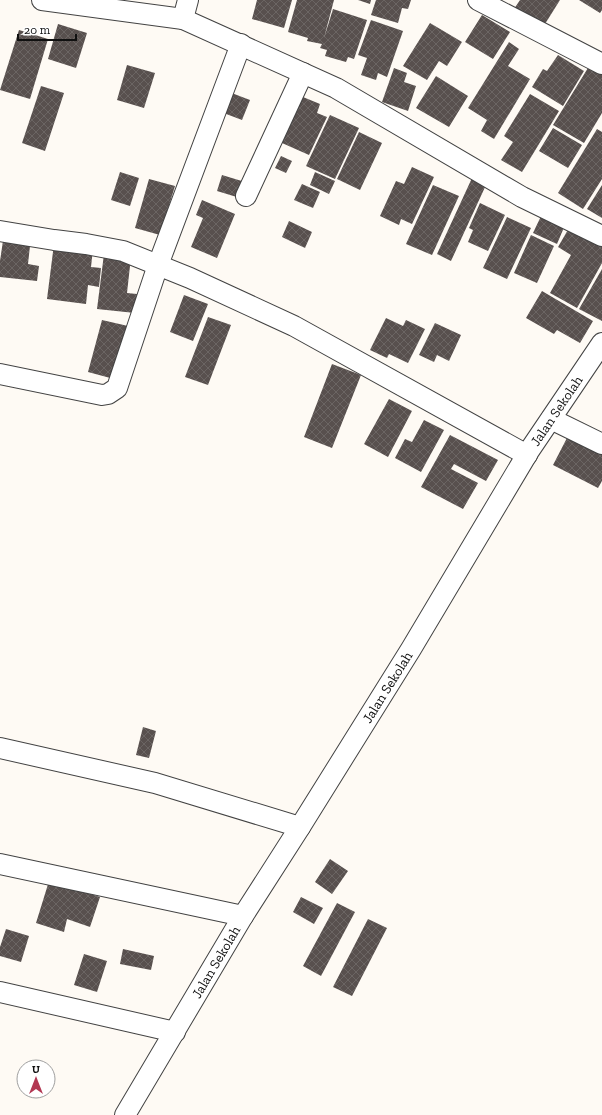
<svg xmlns="http://www.w3.org/2000/svg" width="602" height="1115" font-family="'Zilla Slab',serif">
<defs>
<pattern id="building-cross-hatch" width="8" height="8" patternUnits="userSpaceOnUse"><rect width="8" height="8" fill="#58504e"/><path d="M0 0l8 8M0 8l8-8" fill="none" stroke="#6b6563"/></pattern>
</defs>
<rect width="100%" height="100%" fill="#fefaf4"/>
<path fill="url(#building-cross-hatch)" d="M257,0H292L284,28L252,19Z
M297,0H334L324,38L333,9L367,20L354,59L348,57L346,62L325,56L327,50L320,48L322,44L307,41L308,38L288,32Z
M358,0H371L370,4Z
M376,0H411L408,9L402,8L398,23L371,15Z
M520,0H560L545,24L530,15L525,21L512,12Z
M579,0H602V10L600,13Z
M482,15L510,32L493,59L465,42Z
M371,20L403,31L387,77L378,73L376,80L361,75L367,58L358,55Z
M430,23L462,42L447,66L439,61L427,80L403,66Z
M58,24L87,33L76,68L48,59Z
M19,30L48,39L30,99L0,90Z
M509,42L519,49L508,66L530,79L494,139L481,131L487,120L468,108Z
M558,55L584,71L563,106L532,87L543,69L547,71Z
M591,63L602,70V113L584,143L553,125Z
M127,65L155,73L144,108L117,100Z
M394,68L407,73L404,82L416,86L408,111L382,102Z
M436,76L468,96L449,127L416,108Z
M41,86L64,93L45,151L22,143Z
M229,92L250,100L242,120L221,112Z
M530,94L559,111L522,172L501,160L513,142L504,136Z
M303,97L320,104L317,113L327,117L309,155L282,143Z
M330,115L359,128L335,179L306,166Z
M553,128L582,145L568,168L539,151Z
M597,129L602,132V179L583,209L558,193Z
M359,132L382,143L360,190L337,179Z
M281,156L292,161L286,173L275,168Z
M412,167L434,177L412,224L401,219L399,225L380,216L396,181L404,184Z
M120,172L139,178L130,206L111,200Z
M315,172L335,181L329,194L310,185Z
M222,175L245,182L240,198L217,191Z
M472,178L486,185L451,261L437,254Z
M149,179L175,186L160,235L135,228Z
M302,184L320,192L313,208L294,200Z
M433,185L459,196L432,255L406,244Z
M602,185V218L587,209Z
M202,200L235,214L217,258L191,247L203,218L196,215Z
M480,203L505,215L488,251L468,242L473,230L469,228Z
M542,214L565,225L557,244L533,233Z
M507,217L531,228L507,279L483,268Z
M289,221L312,232L305,248L282,237Z
M569,228L602,247V263L577,308L550,293L571,255L558,247Z
M4,234L31,237L28,264L39,266L37,281L0,277V261Z
M531,235L554,246L537,283L514,273Z
M54,244L93,249L91,267L101,268L99,287L88,285L86,304L47,299Z
M104,254L131,257L127,293L137,294L135,313L97,309Z
M602,269V321L579,309Z
M542,291L593,321L580,343L557,330L554,334L526,318Z
M184,295L208,304L193,341L170,332Z
M208,317L231,325L208,385L185,377Z
M386,318L403,326L406,320L425,329L408,363L389,354L387,358L370,350Z
M102,320L128,326L114,379L88,372Z
M435,323L461,335L449,361L437,355L434,362L419,355Z
M332,364L361,375L332,448L304,437Z
M389,399L412,411L388,457L364,444Z
M424,420L444,430L421,472L395,458L405,439L412,442Z
M450,435L498,460L486,481L454,464L451,469L478,483L463,509L421,487Z
M568,436L602,445V481L598,488L553,465Z
M143,727L156,731L149,758L136,755Z
M330,859L348,871L332,894L315,882Z
M49,881L100,897L90,927L67,919L64,932L36,923Z
M301,897L323,908L314,924L293,912Z
M337,903L355,912L321,976L303,966Z
M368,919L387,928L352,996L333,987Z
M6,929L29,936L21,962L0,956V947Z
M123,949L154,956L151,970L120,964Z
M84,954L107,961L97,992L74,985Z"/>
<g fill="none" stroke-linecap="round" stroke-linejoin="round">
<defs>
<g id="minor">
<path d="M42,0L183,19L336,88L522,197L602,236"/>
<path d="M478,0L602,64"/>
<path d="M183,19L188,0"/>
<path d="M246,196L303,73"/>
<path d="M0,231L54,240L86,244L123,251L190,278L294,326L527,455"/>
<path d="M0,374L102,395L108,394L117,388L158,265L241,44"/>
<path d="M551,419L602,444"/>
<path d="M0,748L155,783L300,827"/>
<path d="M0,864L243,916"/>
<path d="M0,992L175,1032"/>
<path id="s1" d="M125,1115L243,916L300,827L411,649L529,451L602,343"/>
</g>
</defs>
<use href="#minor" stroke="#434343" stroke-width="22"/>
<use href="#minor" stroke="#fff" stroke-width="20"/>
</g>
<g text-anchor="middle" stroke-width="4" stroke-linejoin="round" paint-order="stroke">
<g font-size="14" fill="#101010" stroke="#fff">
<text dy="5" stroke="none"><textPath href="#s1" startOffset="826">Jalan Sekolah</textPath></text>
<text dy="5" stroke="none"><textPath href="#s1" startOffset="502">Jalan Sekolah</textPath></text>
<text dy="5" stroke="none"><textPath href="#s1" startOffset="178">Jalan Sekolah</textPath></text>
</g>
</g>
<g transform="translate(36 1079)"><circle r="19" fill="#ffffff" stroke="#9f9f9f"/>
<path d="M0-3L7 15L0 10L-7 15Z" fill="#b23752"/>
<text y="-6" font-size="11" font-weight="bold" text-anchor="middle" fill="#101010">U</text>
</g>
<path d="M18 34v6h58v-6" fill="none" stroke="#101010" stroke-width="2"/>
<text x="24" y="34" font-size="12" fill="#101010" stroke="#ffffff" stroke-width="3" paint-order="stroke">20 m</text>
</svg>
